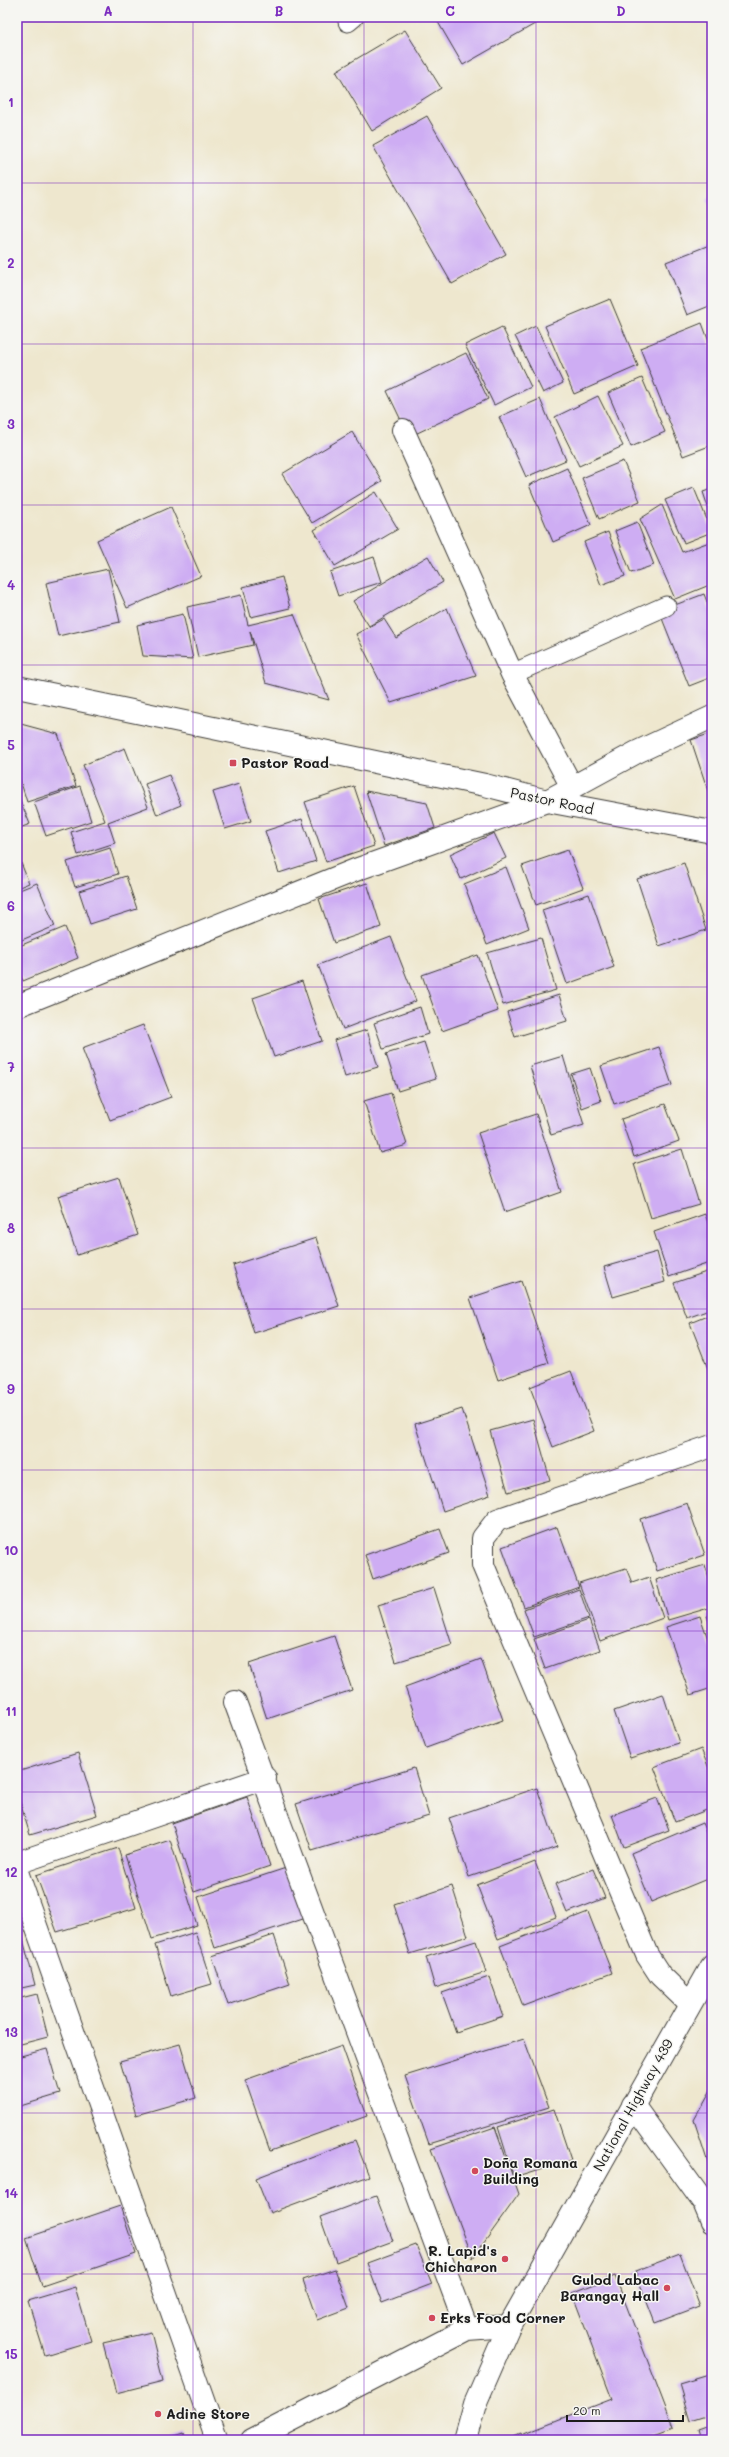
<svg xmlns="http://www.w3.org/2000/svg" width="729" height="2457" font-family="Mali,sans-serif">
<rect width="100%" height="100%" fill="#f6f6f2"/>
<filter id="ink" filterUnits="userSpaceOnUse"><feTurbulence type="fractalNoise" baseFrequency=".025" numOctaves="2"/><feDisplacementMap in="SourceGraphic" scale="8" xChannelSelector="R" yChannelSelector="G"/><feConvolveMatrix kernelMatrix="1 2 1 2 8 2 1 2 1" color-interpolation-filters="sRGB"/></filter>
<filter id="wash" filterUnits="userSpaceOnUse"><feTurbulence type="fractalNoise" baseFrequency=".012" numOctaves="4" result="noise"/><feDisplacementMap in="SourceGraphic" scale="16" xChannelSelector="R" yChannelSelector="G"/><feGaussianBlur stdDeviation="0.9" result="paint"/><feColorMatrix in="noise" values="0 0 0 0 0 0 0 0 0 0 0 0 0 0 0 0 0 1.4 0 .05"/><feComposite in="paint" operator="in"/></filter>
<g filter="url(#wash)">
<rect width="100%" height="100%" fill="#eee7ce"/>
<g id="blocks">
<path fill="#ceadf3" d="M435,17H547L463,65Z
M405,30L441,88L372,131L336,71Z
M427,116L506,254L452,284L373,146Z
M712,196V209L707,199Z
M712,244V305L687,315L666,262Z
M610,299L638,366L574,394L545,326Z
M702,323L712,350V445L683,456L640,348Z
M536,326L563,383L543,393L515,336Z
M502,327L531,387L494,405L465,345Z
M466,353L488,399L409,437L387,391Z
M642,378L665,432L631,447L608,393Z
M598,396L623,446L579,466L555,417Z
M540,399L566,460L526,477L499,417Z
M352,432L382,481L312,523L282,474Z
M623,461L640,501L599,519L582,478Z
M567,468L591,525L553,542L529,485Z
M694,488L712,532L684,543L665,500Z
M712,489V519L703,492Z
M376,492L398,529L335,566L314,530Z
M662,505L682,552L712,541V584L675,599L640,519Z
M171,507L201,576L127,608L97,540Z
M637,522L654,565L631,573L615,531Z
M608,532L625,576L601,585L584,542Z
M428,556L443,582L369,626L353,601Z
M374,557L382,582L338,596L330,572Z
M17,562L20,583L17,589Z
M108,569L120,622L58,636L46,583Z
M282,577L290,608L251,617L243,587Z
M704,594L712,615V677L689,686L659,611Z
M241,595L248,625L294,614L329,700L266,683L250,631L253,645L198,657L187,607Z
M447,608L476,676L391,703L356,634L384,619L396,638Z
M183,614L193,659L143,656L137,625Z
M17,723L58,734L76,786L27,802L17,770Z
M712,733V790L708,791L691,740Z
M125,748L148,807L108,822L115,843L78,855L71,832L105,821L83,765Z
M169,775L181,805L157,815L145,784Z
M239,784L251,821L225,829L213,792Z
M80,786L91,821L46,836L34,802Z
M354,786L374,846L326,862L305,802Z
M366,791L427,803L435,828L384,846Z
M17,793L30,824L17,829Z
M302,819L316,861L279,873L265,831Z
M494,833L506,858L461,879L450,854Z
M110,848L118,874L75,887L67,862Z
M568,850L583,888L536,905L522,866Z
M17,853L29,883L17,888Z
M684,863L706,930L659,946L637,879Z
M506,867L529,928L487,945L464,884Z
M126,876L137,909L90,924L79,891Z
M37,883L55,926L17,942V891Z
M367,883L381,927L334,943L319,899Z
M589,894L614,967L567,984L542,910Z
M65,927L78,958L23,981L17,967V947Z
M391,937L416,1001L343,1029L318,965Z
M541,938L556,990L503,1005L487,953Z
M478,955L498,1011L442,1031L422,975Z
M302,981L322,1041L274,1057L253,998Z
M559,995L567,1021L515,1037L507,1012Z
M420,1007L428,1034L383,1049L374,1023Z
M143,1025L171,1097L110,1120L82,1048Z
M367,1030L378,1067L345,1077L334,1040Z
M424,1042L436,1079L398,1091L386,1054Z
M659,1047L672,1085L614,1104L601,1066Z
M563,1056L584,1125L551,1135L530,1066Z
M590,1068L601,1101L582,1108L571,1074Z
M391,1093L407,1145L380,1153L364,1101Z
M665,1104L679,1141L634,1157L621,1119Z
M536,1114L562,1192L505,1212L478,1133Z
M682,1149L699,1204L651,1218L634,1164Z
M119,1177L138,1235L77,1255L58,1196Z
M705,1214L712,1235V1262L669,1277L654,1232Z
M316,1238L339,1306L254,1333L233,1265Z
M657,1252L665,1282L613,1297L604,1267Z
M712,1270V1309L687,1318L674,1283Z
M521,1281L549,1363L498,1380L470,1298Z
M712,1314V1379L690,1323Z
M571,1371L594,1431L553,1447L530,1387Z
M462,1409L490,1495L443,1511L415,1424Z
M533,1419L550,1480L508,1492L490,1431Z
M687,1503L705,1555L657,1571L640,1519Z
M557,1527L579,1587L524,1607L502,1547Z
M440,1529L449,1553L373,1579L365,1555Z
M705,1565L712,1587V1607L668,1620L656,1580Z
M626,1568L632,1583L649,1577L663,1618L600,1641L579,1583Z
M434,1588L452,1645L396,1662L378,1605Z
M579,1589L589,1618L534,1637L524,1609Z
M712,1615V1630L707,1616Z
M700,1616L712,1651V1688L690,1695L666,1627Z
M589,1620L600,1650L545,1669L534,1639Z
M334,1636L352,1690L267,1719L249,1664Z
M481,1659L503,1720L426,1748L405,1687Z
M663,1694L679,1743L630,1758L614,1711Z
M701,1749L712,1776V1808L675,1822L654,1767Z
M78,1753L97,1815L30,1835L17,1792V1772Z
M414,1768L429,1816L312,1851L296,1804Z
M537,1788L557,1847L469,1877L449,1818Z
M247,1797L270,1866L194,1892L172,1823Z
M657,1798L669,1830L624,1847L612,1815Z
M702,1823L712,1846V1877L651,1902L631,1853Z
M170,1840L197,1925L152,1939L125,1855Z
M118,1848L136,1908L57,1932L36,1875Z
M535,1862L556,1917L498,1939L477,1885Z
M289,1867L306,1918L215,1948L198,1897Z
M593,1869L605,1898L567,1913L555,1884Z
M452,1886L468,1936L410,1954L394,1905Z
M588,1912L612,1973L523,2006L500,1946Z
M17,1924H19L35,1985L17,1989Z
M195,1932L212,1984L171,1996L155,1945Z
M274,1935L290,1984L228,2005L212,1956Z
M476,1941L486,1972L435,1988L426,1957Z
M489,1977L503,2016L456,2032L442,1993Z
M37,1994L48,2037L17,2045V1999Z
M524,2039L549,2107L429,2144L405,2076Z
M180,2044L196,2098L136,2115L120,2061Z
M342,2046L367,2116L270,2151L245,2080Z
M47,2049L60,2094L17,2107V2057Z
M712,2088V2165L709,2166L694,2120Z
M554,2109L571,2160L514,2178L498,2127Z
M495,2127L519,2194L473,2258L431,2149Z
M355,2140L369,2176L270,2213L256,2178Z
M376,2196L393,2241L336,2262L320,2217Z
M120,2206L136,2254L42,2286L26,2238Z
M416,2245L432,2284L382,2303L367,2263Z
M680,2254L700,2306L655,2323L635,2271Z
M335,2269L349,2308L317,2320L303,2280Z
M615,2276L673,2427L638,2440H527L525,2433L612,2399L572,2293Z
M75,2287L91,2341L45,2355L28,2301Z
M151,2332L163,2381L116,2393L103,2343Z
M712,2374V2414L690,2421L679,2384Z
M712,2425V2440H701L698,2430Z
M184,2433L186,2440H163Z
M522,2433L525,2440H506Z"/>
</g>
</g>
<g filter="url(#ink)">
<use href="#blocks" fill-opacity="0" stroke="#3c3a37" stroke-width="1"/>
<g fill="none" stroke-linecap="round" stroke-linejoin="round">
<defs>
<path id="service" d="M348,22L354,17
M512,674L666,606"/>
<path id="minor" d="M403,430L512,674L572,787
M235,1702L467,2329
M17,1863L265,1778
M17,1872L217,2440
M689,2003L660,1975L647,1955L483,1565V1538L497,1520L712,1446
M633,2105L704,2203L712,2222
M252,2440L467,2329L509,2326"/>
<path id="tertiary" d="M17,1006L358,869L547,801L637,752L712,717"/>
<path id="secondary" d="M17,687L485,785L547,801L712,832"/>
<path id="primary" d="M465,2440L475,2404L509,2326L712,1966"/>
</defs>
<use href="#service" stroke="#3c3a37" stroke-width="21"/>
<use href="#minor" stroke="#3c3a37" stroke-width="24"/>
<use href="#tertiary" stroke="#3c3a37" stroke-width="24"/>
<use href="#secondary" stroke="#3c3a37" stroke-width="24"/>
<use href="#primary" stroke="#3c3a37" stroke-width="24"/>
<use href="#service" stroke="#fff" stroke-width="19"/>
<use href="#minor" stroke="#fff" stroke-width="22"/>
<use href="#tertiary" stroke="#fff" stroke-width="22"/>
<use href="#secondary" stroke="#fff" stroke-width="22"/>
<use href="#primary" stroke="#fff" stroke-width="22"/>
</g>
</g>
<path fill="none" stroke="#7b2cbf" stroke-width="1" stroke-opacity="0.55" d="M193,17V2440M364,17V2440M536,17V2440M17,183H712M17,344H712M17,505H712M17,665H712M17,826H712M17,987H712M17,1148H712M17,1309H712M17,1470H712M17,1631H712M17,1792H712M17,1952H712M17,2113H712M17,2274H712"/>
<g fill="#d1495b" stroke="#f6f6f2" stroke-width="1.5">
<rect x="229" y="759" width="8" height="8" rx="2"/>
<circle cx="475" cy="2171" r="4"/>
<circle cx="505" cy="2259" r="4"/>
<circle cx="667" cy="2288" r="4"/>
<circle cx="432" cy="2318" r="4"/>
<circle cx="158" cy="2414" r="4"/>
</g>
<g text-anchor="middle" stroke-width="3" stroke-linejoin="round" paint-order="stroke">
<g font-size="14" font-weight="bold" fill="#1c1c1c" stroke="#f6f6f2" text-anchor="start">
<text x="241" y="768">Pastor Road</text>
<text x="483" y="2168">Doña Romana<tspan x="483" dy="16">Building</tspan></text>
<text x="497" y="2256" text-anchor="end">R. Lapid's<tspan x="497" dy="16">Chicharon</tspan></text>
<text x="659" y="2285" text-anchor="end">Gulod Labac<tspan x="659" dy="16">Barangay Hall</tspan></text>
<text x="440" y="2323">Erks Food Corner</text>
<text x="166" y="2419">Adine Store</text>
</g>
<g font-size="14" fill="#1c1c1c" stroke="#f6f6f2">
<text transform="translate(552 801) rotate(12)" y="5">Pastor Road</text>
<text transform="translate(633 2105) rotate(-61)" y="5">National Highway 439</text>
</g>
</g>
<rect width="729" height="2457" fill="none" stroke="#f6f6f2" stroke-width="44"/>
<path d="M567 2415v6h116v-6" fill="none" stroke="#1c1c1c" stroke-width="2"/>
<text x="573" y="2415" font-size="12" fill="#1c1c1c" stroke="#f6f6f2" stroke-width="3" paint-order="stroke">20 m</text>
<rect x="22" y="22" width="685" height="2413" fill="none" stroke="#7b2cbf" stroke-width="1.5"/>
<g font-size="13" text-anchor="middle" font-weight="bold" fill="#7b2cbf">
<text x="108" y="16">A</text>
<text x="279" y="16">B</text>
<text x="450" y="16">C</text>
<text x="621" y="16">D</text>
<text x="11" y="107">1</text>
<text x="11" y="268">2</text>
<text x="11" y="429">3</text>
<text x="11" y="590">4</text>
<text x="11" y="750">5</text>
<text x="11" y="911">6</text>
<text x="11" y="1072">7</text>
<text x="11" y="1233">8</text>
<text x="11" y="1394">9</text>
<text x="11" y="1555">10</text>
<text x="11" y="1716">11</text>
<text x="11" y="1877">12</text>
<text x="11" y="2037">13</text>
<text x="11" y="2198">14</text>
<text x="11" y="2359">15</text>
</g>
</svg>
